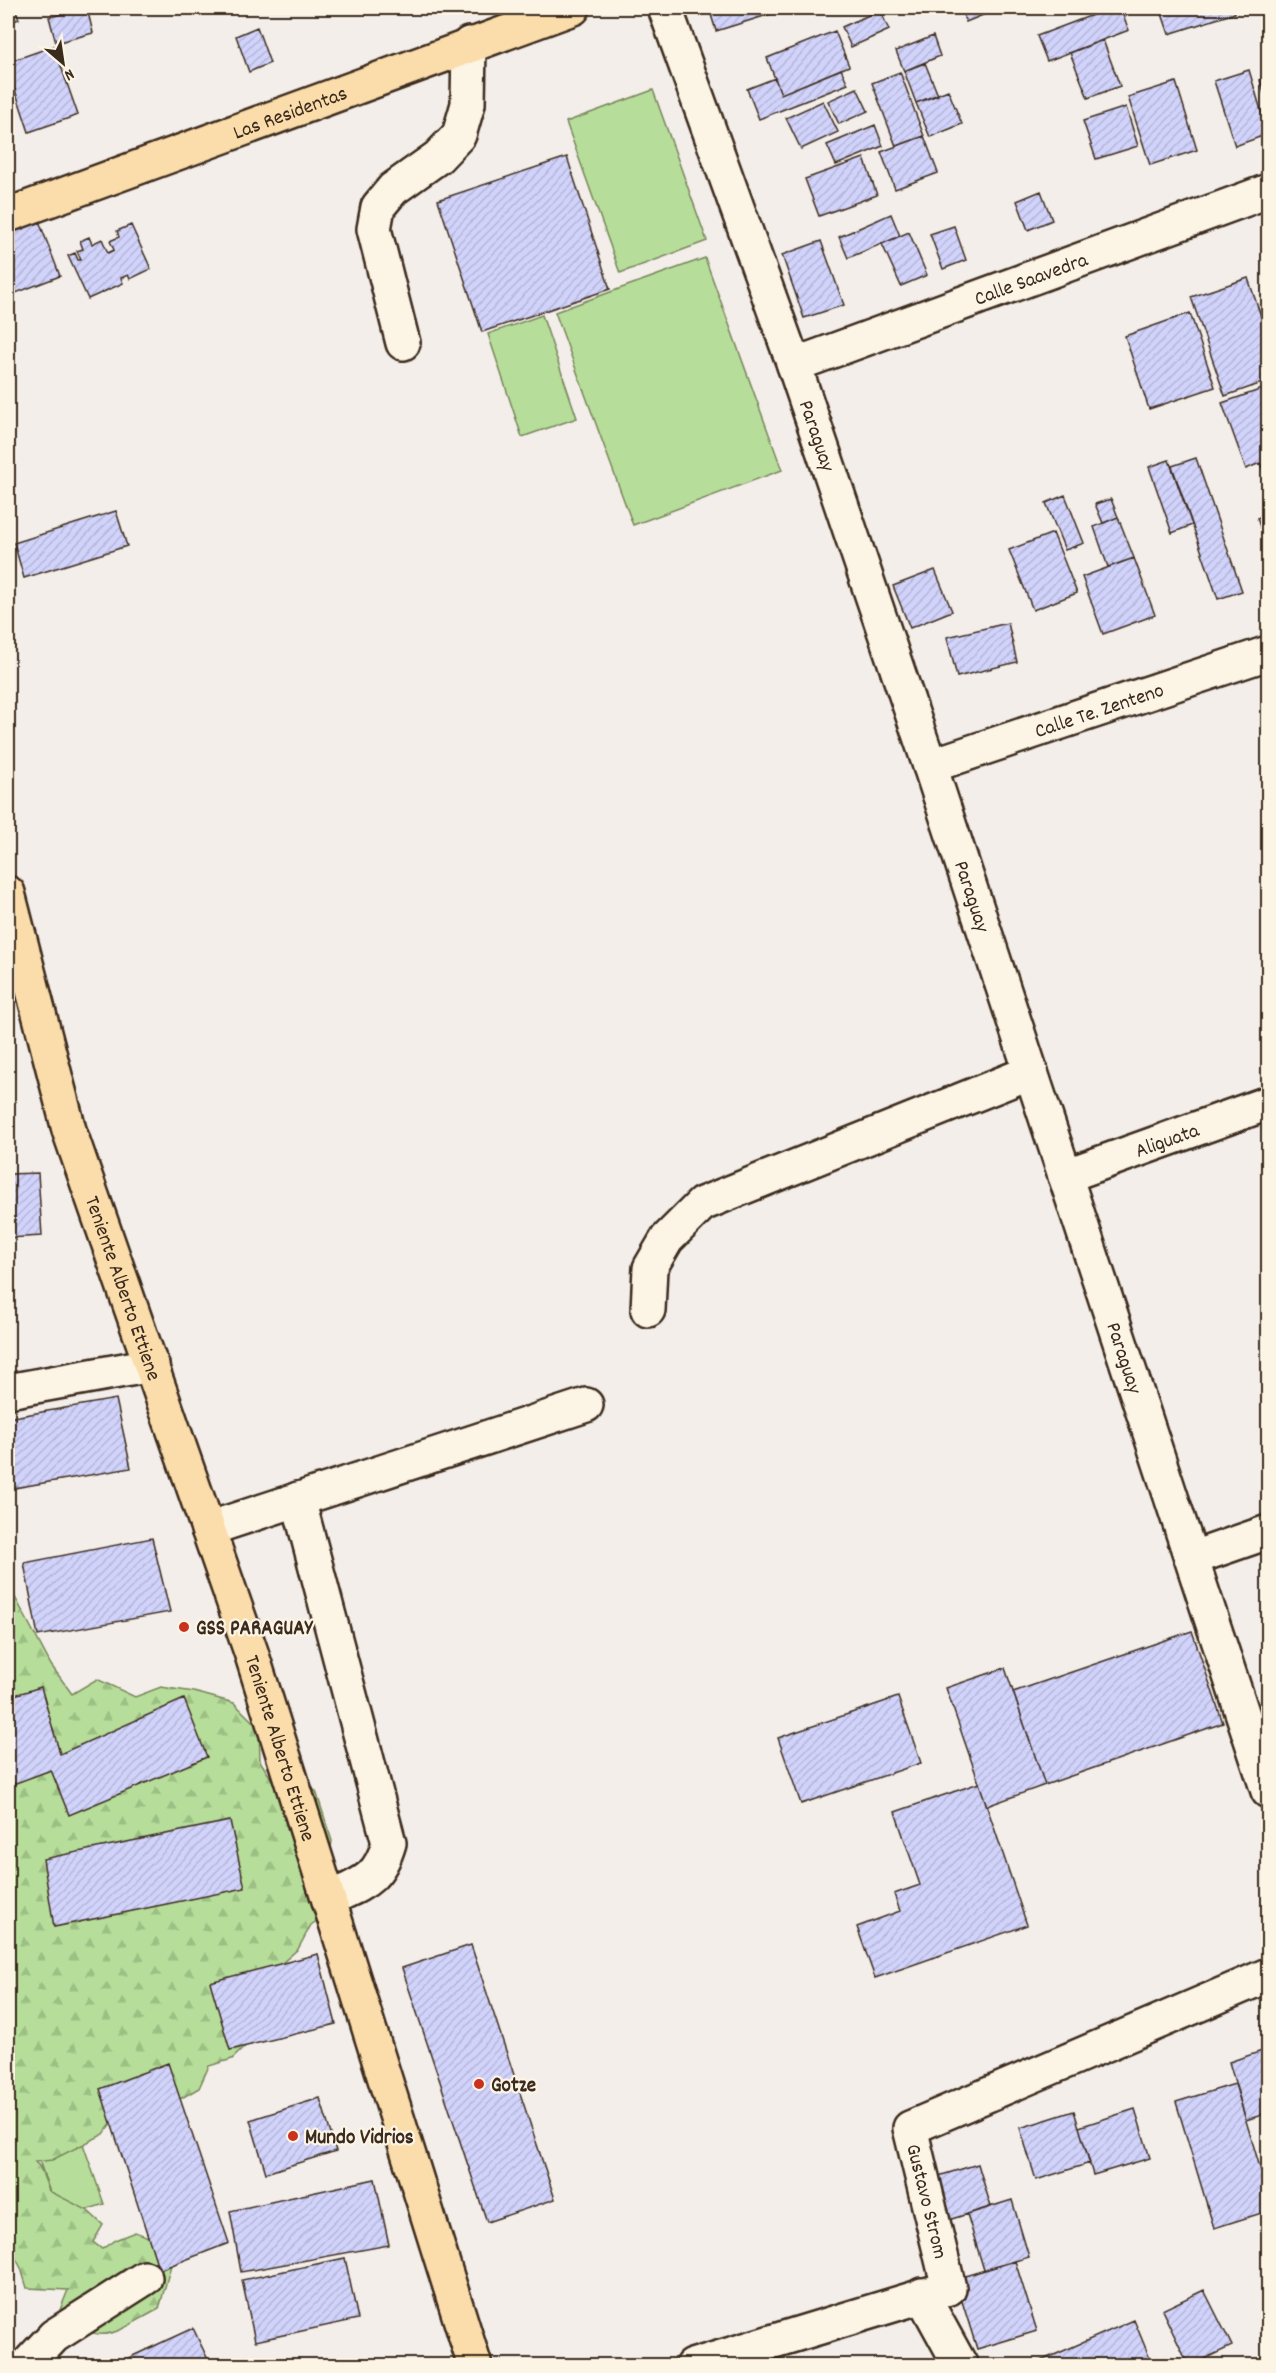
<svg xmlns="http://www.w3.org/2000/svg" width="1276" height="2373" font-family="Dekko,sans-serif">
<defs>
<pattern id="forest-firs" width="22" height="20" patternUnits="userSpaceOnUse" patternTransform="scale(1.5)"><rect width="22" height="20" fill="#b6de9a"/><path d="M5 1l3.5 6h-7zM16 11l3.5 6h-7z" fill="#9dbf84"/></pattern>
<pattern id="building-hatch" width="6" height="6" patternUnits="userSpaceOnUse" patternTransform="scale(1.5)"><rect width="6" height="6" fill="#d1d3fb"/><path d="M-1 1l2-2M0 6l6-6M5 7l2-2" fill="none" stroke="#b4b5d7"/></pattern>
</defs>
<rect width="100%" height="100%" fill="#f3eee9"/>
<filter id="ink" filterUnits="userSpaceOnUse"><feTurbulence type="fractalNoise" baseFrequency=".0167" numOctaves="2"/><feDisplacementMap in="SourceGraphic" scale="12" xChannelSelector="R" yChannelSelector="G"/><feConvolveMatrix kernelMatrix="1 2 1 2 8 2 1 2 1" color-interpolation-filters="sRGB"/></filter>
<g filter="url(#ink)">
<path fill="#b6de9a" stroke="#78845c" stroke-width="1.5" d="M653,90L707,241L620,273L566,122Z
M705,258L782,470L633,525L555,312Z
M542,315L577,418L522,437L488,334Z
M70,2107L104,2204L59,2219L26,2122Z"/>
<path fill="url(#forest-firs)" stroke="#78845c" stroke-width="1.5" d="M8,1584L51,1665L72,1694L97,1679L135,1697L161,1687L194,1692L234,1703L259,1728L260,1761L272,1780L290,1776L316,1791L332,1841L325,1886L332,1910L311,1925L298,1949L281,1964L255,2037L232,2059L209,2066L199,2088L180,2099L126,2103L104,2134L52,2160L35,2162L40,2167L49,2191L87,2210L103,2225L93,2242L102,2249L115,2240L135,2232L148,2237L171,2265L159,2309C114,2332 106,2349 58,2315L68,2290L27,2288L21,2268L8,2244V2167L11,2165L8,2164Z"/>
<path fill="url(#building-hatch)" stroke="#3b2a1e" stroke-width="1.5" d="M8,8H15L19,19L8,23Z
M87,8L93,33L56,43L49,17Z
M709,8H776L777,12L716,31Z
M961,8H988L990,12L966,22Z
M1111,8H1120L1129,30L1047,61L1037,36Z
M1160,8H1233L1235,13L1169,34Z
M880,10L889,30L851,47L842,27Z
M257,27L270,63L249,72L236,36Z
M835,31L849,66L781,94L767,58Z
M933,36L940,56L904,71L896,51Z
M1103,40L1120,86L1088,98L1070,53Z
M54,46L78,115L29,132L8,69V62Z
M925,63L938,95L916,103L904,71Z
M841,69L848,84L759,119L747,89L775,78L781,94Z
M1249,70L1268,134L1235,146L1214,81Z
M900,72L924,136L896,146L872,83Z
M1268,77V106L1260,80Z
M1176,82L1197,150L1150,165L1128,97Z
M857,88L868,111L839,124L828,101Z
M948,90L962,124L930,137L916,103Z
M823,101L838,132L801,149L786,118Z
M1126,107L1138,146L1096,159L1083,121Z
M875,125L883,146L836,165L827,145Z
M924,136L938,173L895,189L881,152Z
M567,157L610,289L482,332L438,200Z
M864,158L877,195L819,216L805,179Z
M1041,191L1052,220L1028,230L1017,201Z
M891,214L900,236L848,258L839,237Z
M39,221L60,276L8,296V242L15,240L12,232Z
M131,225L151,269L130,279L128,275L121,278L123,283L88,299L68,256L75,253L78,260H81L77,251L83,249L80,241L89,237L92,244L102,239L108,253L114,250L110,241L119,237L117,231Z
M954,226L966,260L943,269L930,234Z
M909,232L927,275L901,286L882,244Z
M821,241L844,305L804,318L782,255Z
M1248,278L1268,337V381L1225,396L1191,297Z
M1190,313L1215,387L1149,409L1125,336Z
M1268,387V471L1264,472L1260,463L1246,469L1222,403Z
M1196,458L1242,591L1218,599L1172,466Z
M1169,460L1192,525L1172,533L1149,467Z
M1065,495L1084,543L1065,550L1046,503Z
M1111,499L1118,517L1103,523L1095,504Z
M116,511L127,546L24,578L14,543Z
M1268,514V550L1257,518Z
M1118,517L1134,558L1108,567L1094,527Z
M1053,533L1077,593L1033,610L1009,550Z
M1134,558L1155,615L1103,634L1082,577Z
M935,570L952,611L910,628L893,586Z
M1008,623L1017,662L957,677L947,637Z
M38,1173L42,1236L8,1238V1174Z
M116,1399L131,1468L8,1489V1418Z
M152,1538L170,1612L38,1636L24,1563Z
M1192,1631L1223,1723L1045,1785L1013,1692Z
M1005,1668L1045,1785L987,1806L946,1688Z
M41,1687L60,1754L184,1699L207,1757L69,1815L51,1770L8,1786V1697Z
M898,1697L921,1763L801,1804L778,1738Z
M979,1783L1027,1925L875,1978L857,1927L900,1911L894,1894L920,1885L895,1812Z
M230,1821L245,1888L54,1927L43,1859Z
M471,1945L555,2199L487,2222L402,1968Z
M318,1954L336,2024L230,2050L210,1982Z
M1268,2049V2113L1246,2120L1229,2062Z
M168,2063L229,2243L159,2270L100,2089Z
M1235,2084L1268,2194V2211L1214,2228L1176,2102Z
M320,2098L336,2151L266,2173L250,2120Z
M1135,2109L1150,2158L1093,2175L1079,2127Z
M1074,2111L1090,2163L1036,2180L1020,2128Z
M978,2164L991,2207L945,2221L932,2178Z
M375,2179L389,2245L241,2272L230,2211Z
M1012,2200L1029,2257L984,2270L967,2214Z
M345,2258L358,2319L255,2341L242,2280Z
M1015,2261L1037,2331L977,2349L955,2279Z
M1204,2290L1232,2346L1189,2366L1162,2310Z
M1134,2320L1153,2366H1029Z
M193,2328L211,2366H111Z"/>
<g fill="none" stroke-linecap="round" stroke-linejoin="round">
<defs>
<g id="minor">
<path id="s1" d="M665,8L794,365L930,766L1268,1791"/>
<path d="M403,343L374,229L378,207L393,189L438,157L459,135L468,104L469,44"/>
<path id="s2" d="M794,365L1268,191"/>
<path id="s3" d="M930,766L1268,653"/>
<path id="s4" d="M1065,1176L1268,1103"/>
<path d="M648,1310L650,1268L667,1239L702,1204L1031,1072"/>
<path d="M8,1391L152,1365"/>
<path d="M298,1499L389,1843C378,1881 362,1883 329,1899"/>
<path d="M208,1529L586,1405"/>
<path d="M1193,1558L1268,1532"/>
<path d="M922,2295L961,2366"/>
<path d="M28,2364L54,2336L145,2278"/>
<path d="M692,2366L949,2288L910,2128L1268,1975"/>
</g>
<g id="major">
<path id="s5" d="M8,215L573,8"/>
<path id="s6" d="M8,893L69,1130L251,1652L475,2366"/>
</g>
</defs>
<use href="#minor" stroke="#3b2a1e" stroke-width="38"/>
<use href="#major" stroke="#3b2a1e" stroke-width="38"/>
<use href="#minor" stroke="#fcf5e5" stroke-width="33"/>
<use href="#major" stroke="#fbddab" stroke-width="33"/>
</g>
</g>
<g fill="#c8321e" stroke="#fcf5e5" stroke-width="2">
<circle cx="184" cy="1627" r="6"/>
<circle cx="479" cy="2084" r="6"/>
<circle cx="293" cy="2136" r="6"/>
</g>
<g text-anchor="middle" stroke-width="4.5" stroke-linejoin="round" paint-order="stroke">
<g font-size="21" fill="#3b2a1e" stroke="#fcf5e5">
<text dy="7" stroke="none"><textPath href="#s5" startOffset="300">Las Residentas</textPath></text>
<text dy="7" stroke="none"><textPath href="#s2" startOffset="252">Calle Saavedra</textPath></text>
<text dy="7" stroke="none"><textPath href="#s1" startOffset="454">Paraguay</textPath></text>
<text dy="7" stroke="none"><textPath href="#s3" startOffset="178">Calle Te. Zenteno</textPath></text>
<text dy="7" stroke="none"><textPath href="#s1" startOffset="940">Paraguay</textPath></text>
<text dy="7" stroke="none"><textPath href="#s4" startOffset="108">Aliguata</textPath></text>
<text dy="7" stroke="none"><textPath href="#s6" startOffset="412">Teniente Alberto Ettiene</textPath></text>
<text dy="7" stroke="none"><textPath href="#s1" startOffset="1426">Paraguay</textPath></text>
<text dy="7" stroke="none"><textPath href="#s6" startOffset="898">Teniente Alberto Ettiene</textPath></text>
<text transform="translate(928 2201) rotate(76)" y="7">Gustavo Strom</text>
</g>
<g font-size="21" font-weight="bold" fill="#3b2a1e" stroke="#fcf5e5" text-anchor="start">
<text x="196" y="1634">GSS PARAGUAY</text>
<text x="491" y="2091">Gotze</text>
<text x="305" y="2143">Mundo Vidrios</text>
</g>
</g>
<rect width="1276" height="2373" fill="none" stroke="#fcf5e5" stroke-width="30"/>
<rect x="15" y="15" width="1246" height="2343" fill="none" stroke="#3b2a1e" stroke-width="2" filter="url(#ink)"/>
<g transform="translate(63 63) rotate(151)" stroke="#fcf5e5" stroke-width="4.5" paint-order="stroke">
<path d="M0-4.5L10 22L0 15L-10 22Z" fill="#3b2a1e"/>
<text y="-9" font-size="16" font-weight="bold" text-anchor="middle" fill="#3b2a1e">N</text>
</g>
</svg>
